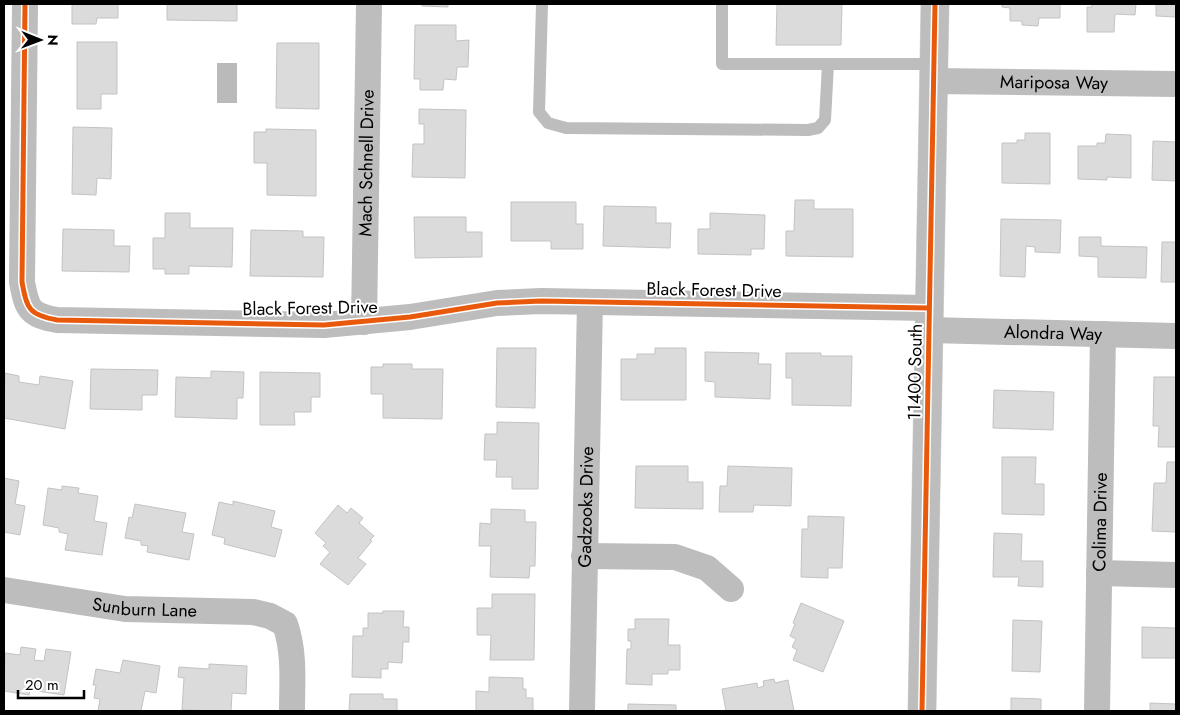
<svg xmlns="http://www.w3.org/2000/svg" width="1180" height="715" font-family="Jost,sans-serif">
<rect width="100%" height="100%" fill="#fff"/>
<path fill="#bababa" d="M217,63H237V103H217Z"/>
<path fill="#dbdbdb" stroke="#c3c3c3" d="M72,4H118V18H97L96,24H72Z
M167,4H237V21L167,20Z
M422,4H448V7L422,6Z
M777,4H842L841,45H776Z
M1002,4H1060V18H1039L1038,26L1022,25V21H1010V8L1002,7Z
M1092,4H1136L1135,15L1115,14L1114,32H1087V7H1092Z
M1156,4H1176V17L1156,16Z
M415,25H456V41L469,40L468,67H457L456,80L444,79L443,90H420V79H414Z
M77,42H117V94H101V109H77Z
M277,43H319V109L276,108Z
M419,109L466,110L465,178L412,177L413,144H424V124H419Z
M73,127L112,128L111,179L97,178L96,195L72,194Z
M266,129L316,130V196L267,195V163H254V132H266Z
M1025,133H1050V184L1002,183V143H1017V140H1025Z
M1106,134L1131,135V178L1107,177V180L1078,179V146H1097V143H1105Z
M1153,141L1176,142V181L1152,180Z
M795,200H814V209H853V257L786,256V231H794Z
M511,202H576V224H583V249H551V241H511Z
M604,206L656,207V223H671L670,248L603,246Z
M165,213H190V228H233L232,267L189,266V274H165V269H153V238H165Z
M710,213L765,215L764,249H751V255L698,254V229H710Z
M414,217H466V232H482V257L415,258Z
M1001,219L1061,220L1060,253L1035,252V247L1026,246L1025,277L1000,276Z
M63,229L114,230V246H130L129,272L62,271Z
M251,230L303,231V237H324L323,277L250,276Z
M1079,237H1101V246L1147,247L1146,278L1098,277V257L1079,256Z
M1162,242H1176V282H1161Z
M497,348H536L535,408L496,407Z
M655,348H686V400H621V359H637V354H655Z
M705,352L759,353L758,364H771L770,399L715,397V382L705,381Z
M786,353H821V356H852L851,406L792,405V378H786Z
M383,364H412V369H443L442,419L383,418V394H371V367H383Z
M91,369L158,370L157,395H142V410L90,409Z
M211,371L244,372L243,398H237V419L175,417L176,377L211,378Z
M260,372L320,373V397H311V412H294L295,425H260Z
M5,373L19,376V382L39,385L40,376L73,381L65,429L4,418Z
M1154,377H1176V447H1158L1159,426H1153Z
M994,390L1054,392L1053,430L993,428Z
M497,422L539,423L538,489H512V477H496L497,460H484L485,434H497Z
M1002,457H1036L1035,484H1044V515L1002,514Z
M1167,462H1176V532L1152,531L1154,483H1166Z
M636,466H688V482H703V509L635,508Z
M728,466L792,468L791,506L754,505L753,512H719L720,486H727Z
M4,478L19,481L15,504L25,506L20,535L4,532Z
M62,486L79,488L78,493L98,496L94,521L107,523L102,555L65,550L68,534L59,532V528L43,525L48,488L62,490Z
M233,501L275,511L271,527L282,530L275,557L224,544L225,538L212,535L219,502L233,505Z
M135,504L186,513L182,532L194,534L189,560L147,552L148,546L141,545V541L125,538L129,517L132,518Z
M338,505L347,513L351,508L363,518L359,523L374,536L370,540L372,541L358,558L366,564L348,585L320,564L330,552L323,546L326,543L315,533Z
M491,509L525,510V522H536L535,566H530L529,578L490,577L491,546H479L480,523L491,524Z
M808,516L844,517L842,568H828V578L801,577L802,529H808Z
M994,533L1022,534L1021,561H1043V587L1018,586L1019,577H993Z
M492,594H535L534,660H490L491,635H477V608H492Z
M801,603L844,621L823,672L793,660L797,650L792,647L796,639L790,636L795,624L793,623Z
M383,611H404L403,627H409V642H403L402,663L388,662V669H381V678L352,677L353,636H363V628H368V613H383Z
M635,619H669L668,645H680V670H668V674H652V685L626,684L627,649H631V641H628V629H635Z
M1013,620L1042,621L1040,672L1012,671Z
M1142,627L1176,628V658H1142Z
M21,647L36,649L34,660L44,661L46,649L71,652L64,695L30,690L29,695L4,691L5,653L20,655Z
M123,660L160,666L156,693L145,691L141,711H98L100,699L94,698L96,685H93L96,669L120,673Z
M209,664L247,666L246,694L232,693L231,711L182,710L184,678L178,677L179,667L209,669Z
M489,677L523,678V689H526V698H533V711H476V691L489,692Z
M774,679L775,683L788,680L794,711H726L722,689L757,683L758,688L764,686L763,681Z
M350,694H383V699H397V711H349Z
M1011,698L1041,699V711H1011Z
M1150,703L1176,704V711H1150Z
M628,704L676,705V711H628Z"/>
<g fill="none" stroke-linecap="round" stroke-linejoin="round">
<defs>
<path id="primary" d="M922,711L935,4"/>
</defs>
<use href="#primary" stroke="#dbdbdb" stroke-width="29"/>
<path stroke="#bdbdbd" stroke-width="12" d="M542,4L539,112L548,123L566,128L808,130L818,128L825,120L828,64
M722,4V64H934"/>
<g stroke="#bdbdbd" stroke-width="26">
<path d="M25,4L22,282C27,309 29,315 57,320L324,325L410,317L497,303L541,301L929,308"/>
<path id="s1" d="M933,81L1176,84"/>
<path id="s2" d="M364,322L369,4"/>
<path id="s3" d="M929,330L1176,336"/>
<path d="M584,556L675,557L707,568L731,589"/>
<path d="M1099,573L1176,575"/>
<path id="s4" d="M4,590L125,609L253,612L270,616L285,624C295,653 292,681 292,711"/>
<path id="s5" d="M582,711L590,302"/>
<path id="s6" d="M1097,711L1103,334"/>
</g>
<use href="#primary" stroke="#bdbdbd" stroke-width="28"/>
<defs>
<path id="cycleway" d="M25,4L22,282C27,309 29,315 57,320L324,325L410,317L497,303L541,301L929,308
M922,711L935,4"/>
</defs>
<use href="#cycleway" stroke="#fff" stroke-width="8"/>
<use href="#cycleway" stroke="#e8590c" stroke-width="5"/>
</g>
<g text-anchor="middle" stroke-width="4" stroke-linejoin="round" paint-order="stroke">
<g font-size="18" fill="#000" stroke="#fff">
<text dy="6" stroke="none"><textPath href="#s1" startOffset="121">Mariposa Way</textPath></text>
<text dy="6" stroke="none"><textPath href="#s2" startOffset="159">Mach Schnell Drive</textPath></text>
<text transform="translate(714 290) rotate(1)" y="6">Black Forest Drive</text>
<text transform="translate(310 308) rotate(-1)" y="6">Black Forest Drive</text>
<text dy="6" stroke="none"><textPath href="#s3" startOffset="124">Alondra Way</textPath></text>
<text transform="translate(915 372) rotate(-89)" y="6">11400 South</text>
<text dy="6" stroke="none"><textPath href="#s5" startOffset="204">Gadzooks Drive</textPath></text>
<text dy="6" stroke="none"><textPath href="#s6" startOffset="189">Colima Drive</textPath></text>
<text dy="6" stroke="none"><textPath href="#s4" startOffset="142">Sunburn Lane</textPath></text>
</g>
</g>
<rect width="1180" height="715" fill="none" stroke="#000000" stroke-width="10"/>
<g transform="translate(40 40) rotate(91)" stroke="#ffffff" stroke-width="4" paint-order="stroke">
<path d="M0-4L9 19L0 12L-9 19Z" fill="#000000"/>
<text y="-8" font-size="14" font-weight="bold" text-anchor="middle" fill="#000000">N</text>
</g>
<path d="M18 690v8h66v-8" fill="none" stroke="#000000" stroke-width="2.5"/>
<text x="25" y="690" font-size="15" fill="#000000" stroke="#ffffff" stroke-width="4" paint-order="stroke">20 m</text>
</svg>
